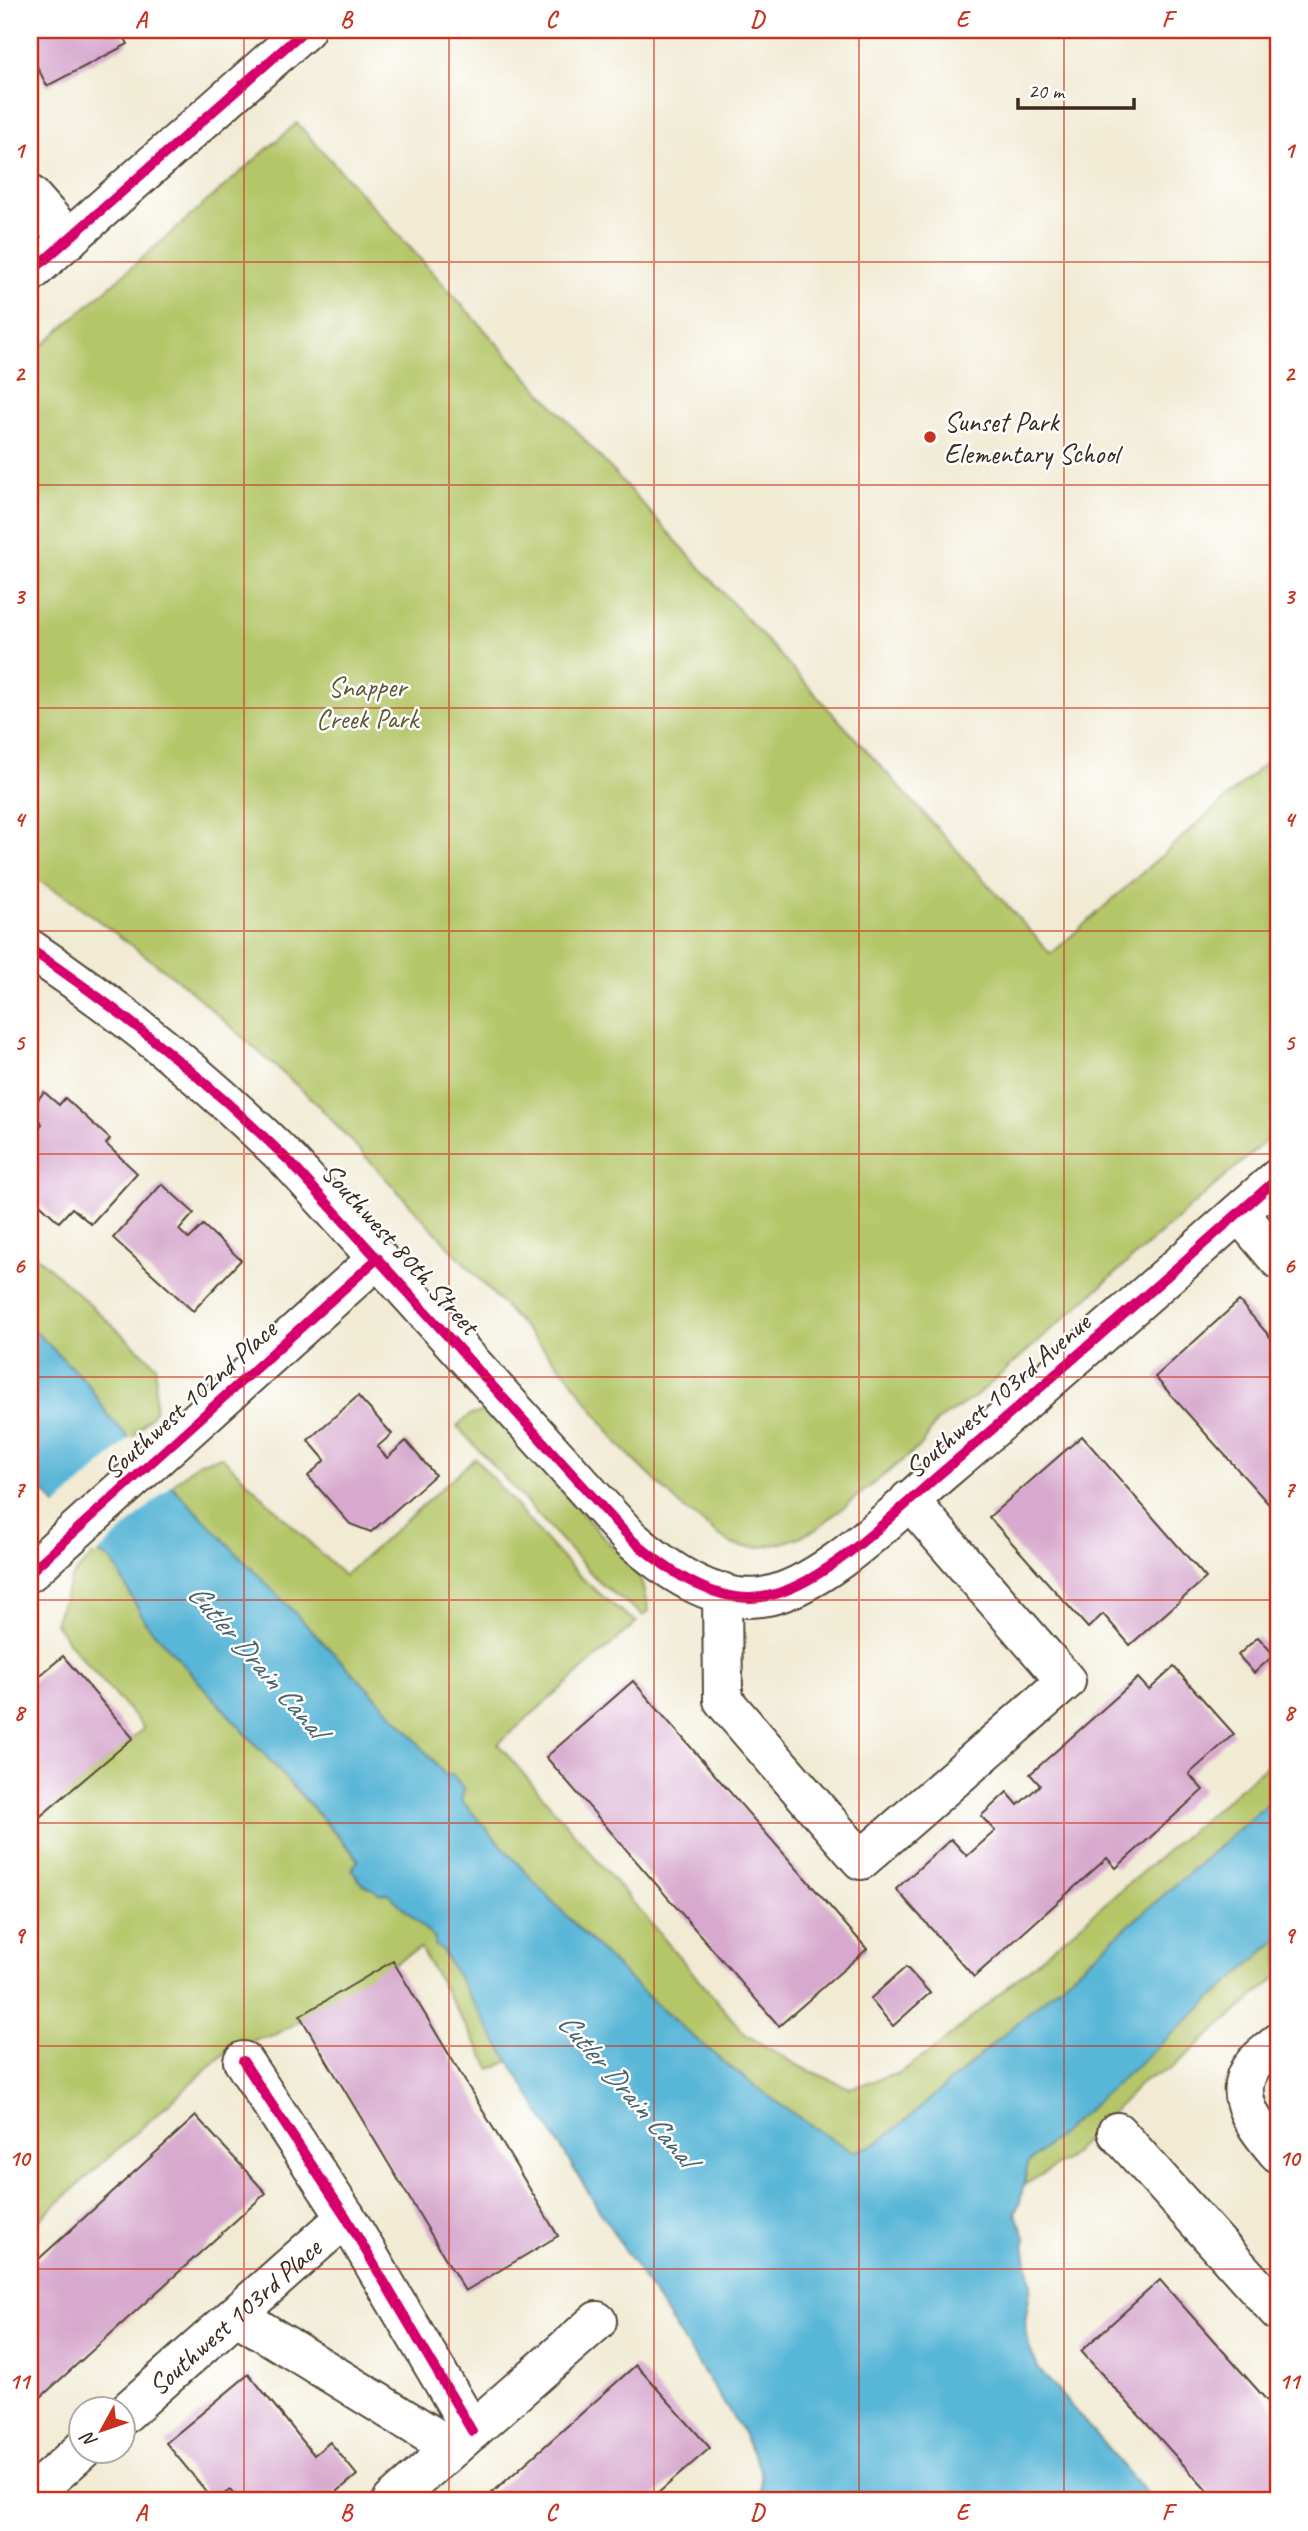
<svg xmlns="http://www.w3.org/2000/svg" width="1308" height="2531" font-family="Caveat,sans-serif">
<rect width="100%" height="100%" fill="#fff"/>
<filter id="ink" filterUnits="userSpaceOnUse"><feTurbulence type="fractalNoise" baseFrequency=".0143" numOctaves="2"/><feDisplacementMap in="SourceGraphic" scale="14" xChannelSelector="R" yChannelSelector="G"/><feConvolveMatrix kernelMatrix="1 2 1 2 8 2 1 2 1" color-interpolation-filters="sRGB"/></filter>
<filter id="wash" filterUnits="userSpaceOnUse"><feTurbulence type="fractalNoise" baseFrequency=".00686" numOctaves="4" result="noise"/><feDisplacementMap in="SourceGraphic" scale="28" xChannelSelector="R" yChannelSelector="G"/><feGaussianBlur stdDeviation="1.57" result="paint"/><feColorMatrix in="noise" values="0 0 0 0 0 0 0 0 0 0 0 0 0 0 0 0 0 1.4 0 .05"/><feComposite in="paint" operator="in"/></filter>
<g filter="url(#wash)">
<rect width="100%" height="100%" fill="#f1ebd4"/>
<path fill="#b5c669" stroke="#787844" stroke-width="2" d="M297,123L1051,954L1278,752V1130L975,1397L936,1422L922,1445L815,1530C790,1542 759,1553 731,1544L682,1507L619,1445L567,1374L314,1101L182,983L64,895L30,876V356Z
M30,1250L156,1365L155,1411L130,1440L108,1415L87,1383L30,1326Z
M489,1411L640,1577L649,1611L644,1616L600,1583L457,1426L470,1415Z
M222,1457L344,1576L475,1458C524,1513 575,1583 637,1622L498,1744L745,2034L801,2067L850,2088L899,2073L937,2047L1278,1756V1795L911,2116L876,2144L853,2152C696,2058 580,1936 461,1800L464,1789L445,1775L403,1725L171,1486L199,1462Z
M96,1551L112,1560L145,1622L359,1860L351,1870L380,1894L388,1892L435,1939V1945L441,1949L509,2061L491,2069L420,1948L275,2035L234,2045L30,2228V1823L144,1728L73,1648L55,1623L72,1577Z
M1278,1939V1976L1171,2069L1144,2080L1065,2161L1024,2185L1028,2163L1056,2136Z"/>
<path fill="#59b6d7" stroke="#4a707a" stroke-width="2" d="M30,1326L87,1383L108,1415L171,1485L403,1725L445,1775H453L464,1789L461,1800C580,1936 696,2058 853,2152L876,2144L911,2116L1278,1795V1939L1028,2163L1020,2202L1015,2212L1026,2240L1024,2245L1031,2284L1025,2322L1029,2346L1038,2368L1153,2501H760L761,2471L743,2433L599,2210L441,1949L435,1945V1939L388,1893L381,1894L362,1883L351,1870L359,1859L145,1622L112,1560L97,1553L42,1489L30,1483Z"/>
<path fill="#f1ebd4" d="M132,1436L174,1483L95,1556L54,1508Z"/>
<g id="blocks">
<path fill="#d7a9ce" d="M30,30H120L128,44L47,86L30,53Z
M44,1092L59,1105L65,1098L110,1139L106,1144L137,1173L91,1224L72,1208L59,1222L30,1195V1138L42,1124L30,1109Z
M162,1184L194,1213L179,1230L189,1239L203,1225L241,1260L193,1311L113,1238Z
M1239,1301L1278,1346V1505L1273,1509L1155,1377Z
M358,1396L392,1434L377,1447L387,1458L406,1441L435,1475L371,1532L350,1524L308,1476L325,1460L308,1440Z
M1082,1436L1206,1578L1130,1645L1103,1614L1088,1628L989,1517Z
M1258,1637L1274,1655L1254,1673L1238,1655Z
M63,1656L133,1738L30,1825V1684Z
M1174,1667L1234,1734L1189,1774L1203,1790L1116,1868L1107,1858L974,1977L896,1889L951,1839L967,1856L995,1831L981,1816L1007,1792L1018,1805L1040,1785L1030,1774L1138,1678L1149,1690Z
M633,1681L867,1949L779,2026L546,1757Z
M393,1961L558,2236L465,2291L300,2016Z
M906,1967L930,1993L893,2026L870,1999Z
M196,2116L266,2193L30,2407V2267Z
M1160,2280L1278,2413V2501H1216L1081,2351Z
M636,2365L710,2448L649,2501H483Z
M249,2374L314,2455L330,2442L357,2475L326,2501H239L230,2490L214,2501L166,2443Z"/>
</g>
</g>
<g filter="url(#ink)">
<use href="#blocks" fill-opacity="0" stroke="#564739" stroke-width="2"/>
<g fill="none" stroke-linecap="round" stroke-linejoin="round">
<defs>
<g id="minor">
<path d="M30,195L69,239"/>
<path d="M30,273L305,30"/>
<path d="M30,949C124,1012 209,1082 290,1162L630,1538C664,1568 713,1604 762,1597C824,1588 899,1508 947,1468C1059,1373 1168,1275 1278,1178"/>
<path d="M1239,1213L1278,1259"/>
<path d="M30,1572L378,1258"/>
<path d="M722,1592L723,1700L861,1860L1066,1681L909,1500"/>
<path d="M1278,2043C1270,2050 1260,2057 1253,2065C1228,2095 1259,2131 1278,2153"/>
<path d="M243,2061L346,2217L472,2431"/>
<path d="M1117,2132L1278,2311"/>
<path d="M236,2315L452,2448"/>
<path id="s1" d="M122,2416L346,2217"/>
<path d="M30,2496L82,2450"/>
<path d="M392,2501L597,2321"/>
</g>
</defs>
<use href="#minor" stroke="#564739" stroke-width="42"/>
<use href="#minor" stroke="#fff" stroke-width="38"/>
<defs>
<path id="cycleway" d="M30,273L305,30
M30,949C124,1012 209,1082 290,1162L630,1538C664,1568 713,1604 762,1597C824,1588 899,1508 947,1468C1059,1373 1168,1275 1278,1178
M30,1572L378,1258
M243,2061L346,2217L472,2431"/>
</defs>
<use href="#cycleway" stroke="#fff" stroke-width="15"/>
<use href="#cycleway" stroke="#d6006c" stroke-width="10"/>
</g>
</g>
<path fill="none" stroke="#c8321e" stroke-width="2" stroke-opacity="0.55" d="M244,30V2501M449,30V2501M654,30V2501M859,30V2501M1064,30V2501M30,262H1278M30,485H1278M30,708H1278M30,931H1278M30,1154H1278M30,1377H1278M30,1600H1278M30,1823H1278M30,2046H1278M30,2269H1278"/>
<circle fill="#c8321e" stroke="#fff" stroke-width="2.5" cx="930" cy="437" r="7"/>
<g text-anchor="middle" stroke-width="5" stroke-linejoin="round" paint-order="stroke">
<g font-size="28" fill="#3b2a1e" stroke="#fff" text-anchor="start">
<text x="944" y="431">Sunset Park<tspan x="944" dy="32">Elementary School</tspan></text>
</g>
<g font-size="28" fill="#605934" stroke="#fff">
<text x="367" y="696">Snapper<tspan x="367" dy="32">Creek Park</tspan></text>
</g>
<g font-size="28" fill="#3b2a1e" stroke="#fff">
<text transform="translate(401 1248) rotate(48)" y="10">Southwest 80th Street</text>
<text transform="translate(997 1395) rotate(-41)" y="10">Southwest 103rd Avenue</text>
<text transform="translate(189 1399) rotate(-42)" y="10">Southwest 102nd Place</text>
<text dy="10" stroke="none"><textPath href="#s1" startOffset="150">Southwest 103rd Place</textPath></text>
</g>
<g font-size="30" font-style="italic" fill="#476268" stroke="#fff">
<text transform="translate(257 1660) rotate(49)" y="10">Cutler Drain Canal</text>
<text transform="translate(627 2089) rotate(49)" y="10">Cutler Drain Canal</text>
</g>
</g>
<rect width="1308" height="2531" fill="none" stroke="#fff" stroke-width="77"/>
<g transform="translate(102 2430) rotate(230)"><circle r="33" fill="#ffffff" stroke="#b1aaa5" stroke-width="2"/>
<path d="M0-5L12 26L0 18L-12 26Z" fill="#c8321e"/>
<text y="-10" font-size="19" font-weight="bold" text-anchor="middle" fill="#3b2a1e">N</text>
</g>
<path d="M1018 98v10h116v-10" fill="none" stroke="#3b2a1e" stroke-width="3.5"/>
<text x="1028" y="98" font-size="21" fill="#3b2a1e" stroke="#ffffff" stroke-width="5" paint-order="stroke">20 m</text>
<rect x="38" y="38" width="1232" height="2454" fill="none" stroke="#c8321e" stroke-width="2.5"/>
<g font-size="23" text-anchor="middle" font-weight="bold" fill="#c8321e">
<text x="141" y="27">A</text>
<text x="346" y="27">B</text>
<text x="551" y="27">C</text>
<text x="757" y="27">D</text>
<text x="962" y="27">E</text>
<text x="1167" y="27">F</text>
<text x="19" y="158">1</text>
<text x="1289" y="158">1</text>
<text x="19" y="381">2</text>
<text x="1289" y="381">2</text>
<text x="19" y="604">3</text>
<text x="1289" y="604">3</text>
<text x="19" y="827">4</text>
<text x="1289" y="827">4</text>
<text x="19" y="1050">5</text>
<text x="1289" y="1050">5</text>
<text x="19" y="1273">6</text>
<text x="1289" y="1273">6</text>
<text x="19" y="1497">7</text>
<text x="1289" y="1497">7</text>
<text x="19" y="1720">8</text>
<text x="1289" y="1720">8</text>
<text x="19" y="1943">9</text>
<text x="1289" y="1943">9</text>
<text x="19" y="2166">10</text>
<text x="1289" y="2166">10</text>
<text x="19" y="2389">11</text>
<text x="1289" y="2389">11</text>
<text x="141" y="2520">A</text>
<text x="346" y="2520">B</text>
<text x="551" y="2520">C</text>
<text x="757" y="2520">D</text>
<text x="962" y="2520">E</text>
<text x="1167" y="2520">F</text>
</g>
</svg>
